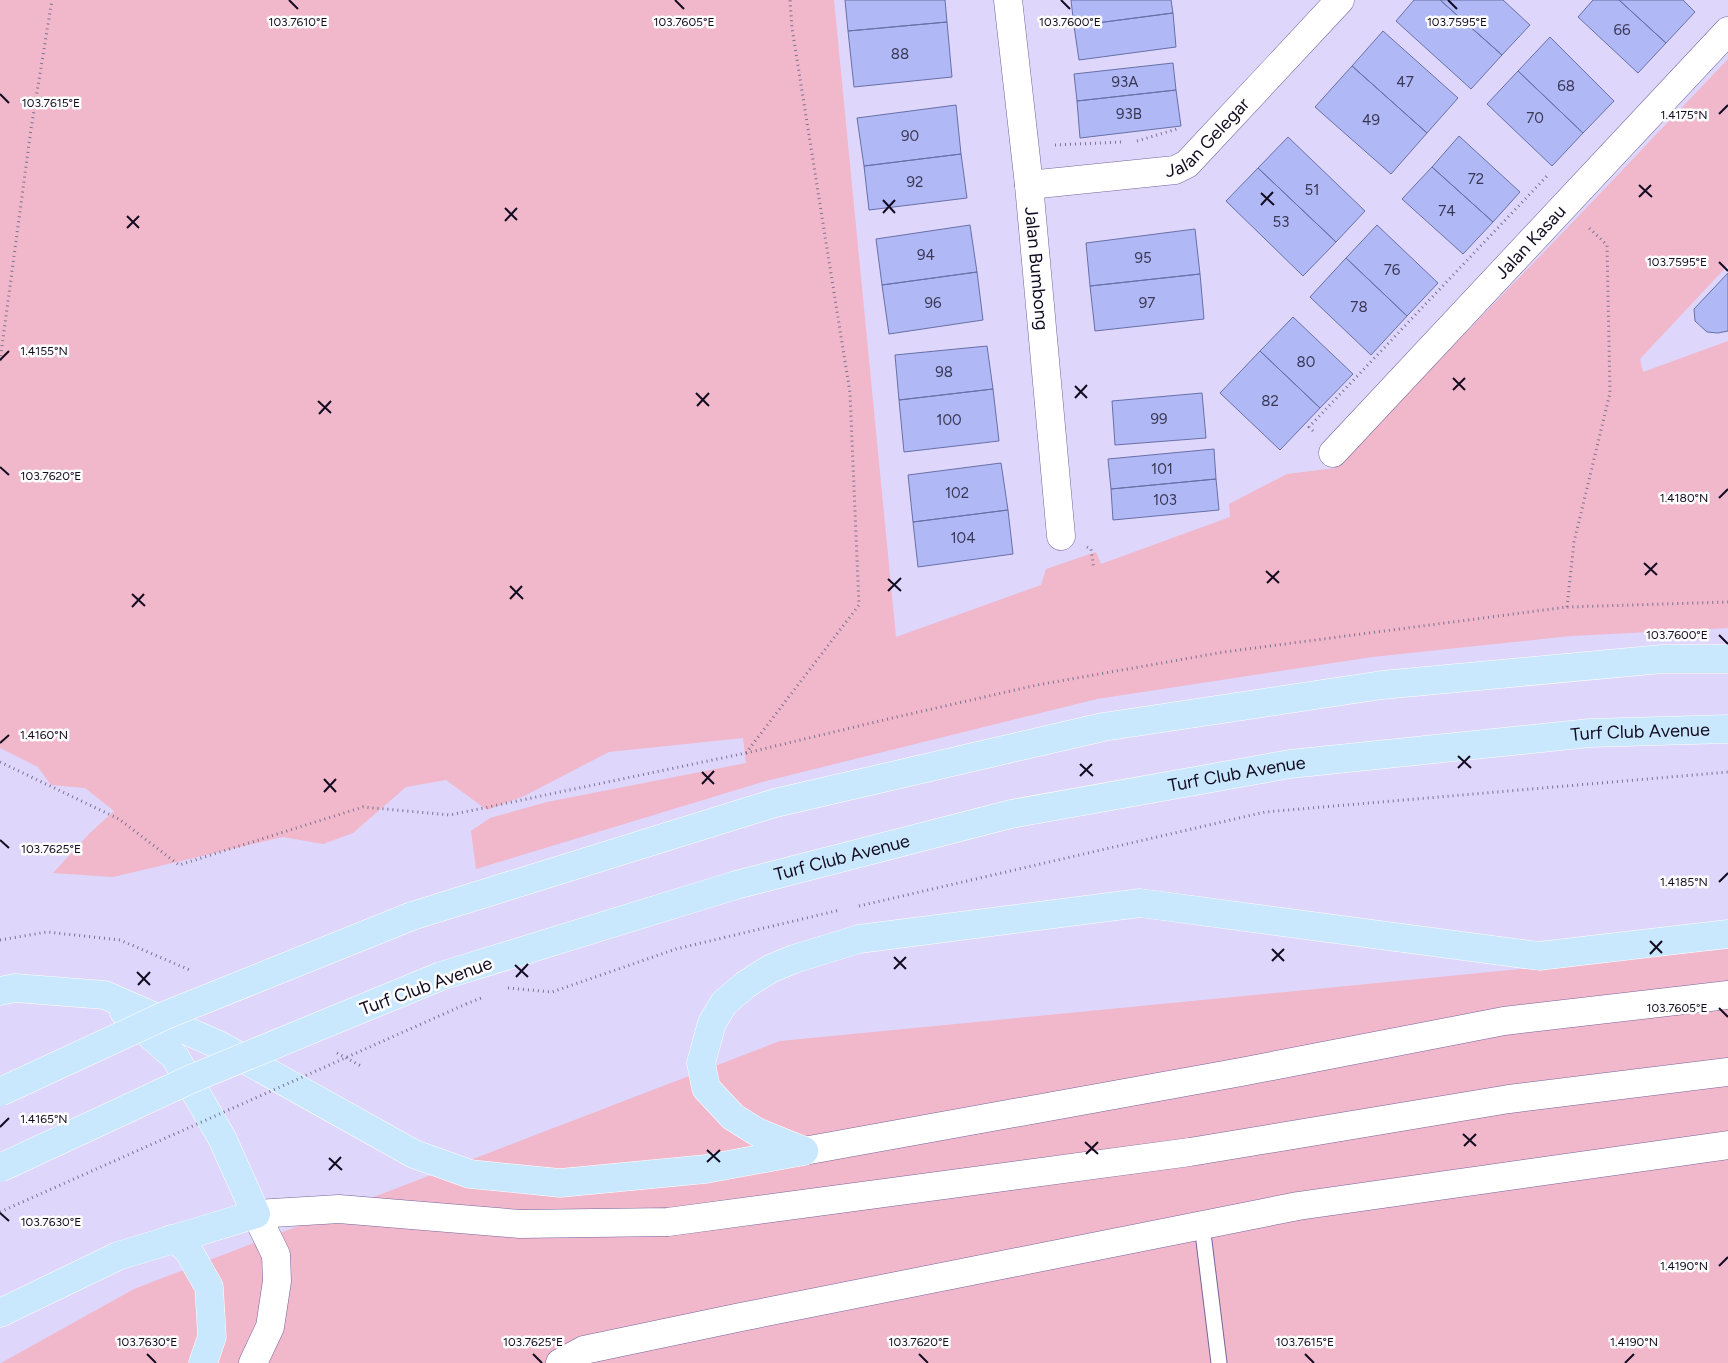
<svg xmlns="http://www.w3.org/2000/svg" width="1728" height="1363" font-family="Figtree,sans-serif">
<rect width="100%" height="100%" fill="#dfd6fb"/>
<path fill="#f1b7ca" d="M0,0H834L896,637L1041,585L1046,569L1096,552L1101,564L1230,517L1229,504L1287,474L1335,468L1571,224L1728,59V265L1640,359L1643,372L1728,341V628L1570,636L1372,657L1097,699L766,781L476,869L471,831L490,818L547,802L746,763L743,738L609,752L524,796L487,810L446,780L406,787L353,833L323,844L283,837L113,877L53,873L90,833L114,811L85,788L51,785L38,767L0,748Z
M1728,949V1363H1L134,1289L780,1041Z"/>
<path fill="#b0b9f5" stroke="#6870a7" d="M845,0H945L947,22L848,31Z
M1071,0H1171L1173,13L1074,26Z
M1414,0H1440L1502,55L1471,89L1396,21Z
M1440,0H1503L1530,25L1502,55Z
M1593,0H1619L1666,43L1638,73L1578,17Z
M1619,0H1683L1695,12L1666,43Z
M1173,13L1176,47L1079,60L1074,26Z
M947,22L952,77L854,87L848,31Z
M1383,31L1458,98L1427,133L1352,66Z
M1550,37L1614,101L1583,133L1518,71Z
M1173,63L1176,90L1077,101L1074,74Z
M1352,66L1427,133L1391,174L1315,107Z
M1518,71L1583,133L1552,166L1487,104Z
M1176,90L1181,126L1080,138L1077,101Z
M956,105L961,154L864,166L857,118Z
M1459,136L1520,192L1493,222L1432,167Z
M1288,137L1365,211L1336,242L1258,168Z
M961,154L967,198L869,210L864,166Z
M1432,167L1493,222L1463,254L1402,199Z
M1258,168L1336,242L1303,276L1226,201Z
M970,225L977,272L882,285L876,239Z
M1377,225L1438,283L1407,316L1346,258Z
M1195,229L1200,274L1090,286L1086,243Z
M1346,258L1407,316L1371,355L1310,297Z
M977,272L983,320L889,334L882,285Z
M1728,273V331L1718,333L1707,332L1695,321L1694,309Z
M1200,274L1204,319L1095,331L1090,286Z
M1293,317L1353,374L1320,408L1260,351Z
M987,346L993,389L899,400L895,355Z
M1260,351L1320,408L1280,450L1220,393Z
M993,389L999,441L904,452L899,400Z
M1202,393L1206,438L1115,445L1112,401Z
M1214,449L1216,479L1111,489L1108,459Z
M1001,463L1008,510L913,522L908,475Z
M1216,479L1219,510L1113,520L1111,489Z
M1008,510L1013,554L918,567L913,522Z"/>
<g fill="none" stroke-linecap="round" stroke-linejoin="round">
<defs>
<path id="lane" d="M1202,1225L1219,1363"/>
<g id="street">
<path id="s1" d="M1008,0L1029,185L1061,536"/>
<path id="s2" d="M1029,185L1175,170L1187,164L1340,0"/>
<path id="s3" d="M1333,453L1728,31"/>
<path d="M804,1151L1241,1072L1504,1021L1728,995"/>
<path d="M253,1363L270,1327L277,1281L276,1255L256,1214L339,1209L520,1224L668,1222L1190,1152L1509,1099L1728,1072"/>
<path d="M560,1363L584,1350L741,1317L1298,1206L1728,1145"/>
</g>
<g id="primary">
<path d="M412,916L775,803L1103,727L1382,685L1662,659H1728"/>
<path id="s4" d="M441,976L736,885L1011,814L1290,764L1590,733L1728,729"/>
<path d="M0,991L15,988L105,995L219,1045L414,1154L470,1174L560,1183L706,1169L804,1151"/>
<path d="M804,1151L757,1132L733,1117L706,1088L701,1063L712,1023L724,1003L745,985L770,969L794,959L859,939L1140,903L1539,956L1728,934"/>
<path d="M171,1239L180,1243L188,1250L209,1287L212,1337L203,1363"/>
<path d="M0,1313L118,1256L256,1214L222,1138L175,1057L124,1012"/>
</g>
</defs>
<use href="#lane" stroke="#75659c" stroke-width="17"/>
<use href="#street" stroke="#75659c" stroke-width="29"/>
<use href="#primary" stroke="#fff" stroke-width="29"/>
<path stroke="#7b7390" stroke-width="3" stroke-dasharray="1 4" stroke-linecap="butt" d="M1137,141L1177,129
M1055,145L1121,142
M0,361L31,129L52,0
M1313,431L1309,427L1547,176
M1087,547L1091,549L1094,569
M1567,607L1574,542L1610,393L1607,245L1587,226
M746,753L888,719L1037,685L1224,652L1567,607L1728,602
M0,762L119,819L179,865L363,807L450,815L746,753L859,605L850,393L792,28L790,0
M859,906L1265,812L1728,772
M0,940L47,932L120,940L192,971
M508,988L552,992L676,949L840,910
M466,1004L484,997
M337,1053L363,1067"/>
<use href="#lane" stroke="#fff" stroke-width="15"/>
<use href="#street" stroke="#fff" stroke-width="28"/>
<use href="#primary" stroke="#c9e8fd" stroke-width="28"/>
<defs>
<path id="primary-bridge" d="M0,1092L166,1015L412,916
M0,1168L191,1079L441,976"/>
</defs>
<use href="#primary-bridge" stroke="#fff" stroke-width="29" stroke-linecap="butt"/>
<path stroke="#7b7390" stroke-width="3" stroke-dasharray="1 4" stroke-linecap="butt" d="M0,1212L466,1004"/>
<use href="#primary-bridge" stroke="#c9e8fd" stroke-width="28"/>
</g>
<path fill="none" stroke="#130c21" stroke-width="2" d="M289,0L298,9M675,0L684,9M1061,0L1070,9M1448,0L1457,9M0,94L9,103M1719,114L1728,105M1639,185L1652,197M1261,193L1274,205M1639,197L1651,185M883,200L895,213M1261,205L1273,192M505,208L517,220M883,213L895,200M127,216L139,228M505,221L517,208M127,228L139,216M1719,262L1728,271M0,360L9,351M1453,378L1465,390M1075,386L1087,398M1453,390L1465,378M696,393L709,406M1075,398L1087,385M318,401L331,413M697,406L709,393M319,414L331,401M0,467L9,475M1719,498L1728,489M1644,563L1657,575M1266,571L1279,583M1645,575L1657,563M888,579L901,591M1267,583L1279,571M510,586L523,599M888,591L901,578M132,594L145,606M510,599L522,586M132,607L144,594M1719,635L1728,644M0,743L9,735M1458,756L1471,768M1080,764L1093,776M1458,768L1470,756M702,772L714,784M1080,776L1092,764M324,779L336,792M702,784L714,771M324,792L336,779M0,840L9,848M1719,882L1728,873M1650,941L1662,953M1272,949L1284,961M1650,954L1662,941M894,957L906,969M1272,961L1284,949M515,965L528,977M894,969L906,957M137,972L150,985M516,977L528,964M138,985L150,972M1719,1008L1728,1017M0,1127L9,1118M1463,1134L1476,1146M1085,1142L1098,1154M1464,1146L1476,1134M707,1150L720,1162M1086,1154L1098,1142M329,1158L342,1170M707,1162L720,1150M329,1170L341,1157M0,1213L9,1221M1719,1266L1728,1257M147,1354L156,1363M533,1354L542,1363M919,1354L928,1363M1305,1354L1314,1363M1625,1363L1634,1354"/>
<g text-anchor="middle" stroke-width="5" stroke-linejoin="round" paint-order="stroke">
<g font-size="15" fill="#3a3756">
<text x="1622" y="35">66</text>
<text x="900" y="59">88</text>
<text x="1125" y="87">93A</text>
<text x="1405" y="87">47</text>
<text x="1566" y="91">68</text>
<text x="1129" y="119">93B</text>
<text x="1535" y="123">70</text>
<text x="1371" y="125">49</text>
<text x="910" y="141">90</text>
<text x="1476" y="184">72</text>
<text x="915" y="187">92</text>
<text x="1312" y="195">51</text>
<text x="1447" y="216">74</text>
<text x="1281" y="227">53</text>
<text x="926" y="260">94</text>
<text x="1143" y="263">95</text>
<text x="1392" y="275">76</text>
<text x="933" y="308">96</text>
<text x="1147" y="308">97</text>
<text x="1359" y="312">78</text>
<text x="1306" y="367">80</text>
<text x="944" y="377">98</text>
<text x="1270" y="406">82</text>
<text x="1159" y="424">99</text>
<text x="949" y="425">100</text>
<text x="1162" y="474">101</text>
<text x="957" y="498">102</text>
<text x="1165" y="505">103</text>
<text x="963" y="543">104</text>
</g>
<g font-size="18" fill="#130c21" stroke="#fdfdfd">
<text dy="6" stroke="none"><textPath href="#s2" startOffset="192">Jalan Gelegar</textPath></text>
<text dy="6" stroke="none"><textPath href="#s3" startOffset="289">Jalan Kasau</textPath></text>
<text dy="6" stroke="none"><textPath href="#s1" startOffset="270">Jalan Bumbong</textPath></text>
<text dy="6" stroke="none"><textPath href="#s4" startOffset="1228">Turf Club Avenue</textPath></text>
<text dy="6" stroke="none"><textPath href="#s4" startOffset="822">Turf Club Avenue</textPath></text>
<text dy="6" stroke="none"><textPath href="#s4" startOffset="418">Turf Club Avenue</textPath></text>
<text transform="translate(426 986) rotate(-20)" y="6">Turf Club Avenue</text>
</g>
</g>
<g font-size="12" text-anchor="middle" fill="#130c21" stroke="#fdfdfd" stroke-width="5" stroke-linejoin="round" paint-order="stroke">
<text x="298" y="26">103.7610°E</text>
<text x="684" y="26">103.7605°E</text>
<text x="1457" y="26">103.7595°E</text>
<text x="1070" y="26">103.7600°E</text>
<text x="51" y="107">103.7615°E</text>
<text x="1684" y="119">1.4175°N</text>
<text x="1677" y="266">103.7595°E</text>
<text x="44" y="355">1.4155°N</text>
<text x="51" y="480">103.7620°E</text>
<text x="1684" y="502">1.4180°N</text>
<text x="1677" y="639">103.7600°E</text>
<text x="44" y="739">1.4160°N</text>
<text x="51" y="853">103.7625°E</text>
<text x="1684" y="886">1.4185°N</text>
<text x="1677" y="1012">103.7605°E</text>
<text x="44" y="1123">1.4165°N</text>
<text x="51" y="1226">103.7630°E</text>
<text x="1684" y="1270">1.4190°N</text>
<text x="1634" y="1346">1.4190°N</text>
<text x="147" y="1346">103.7630°E</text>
<text x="533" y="1346">103.7625°E</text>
<text x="919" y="1346">103.7620°E</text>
<text x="1305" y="1346">103.7615°E</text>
</g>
</svg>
